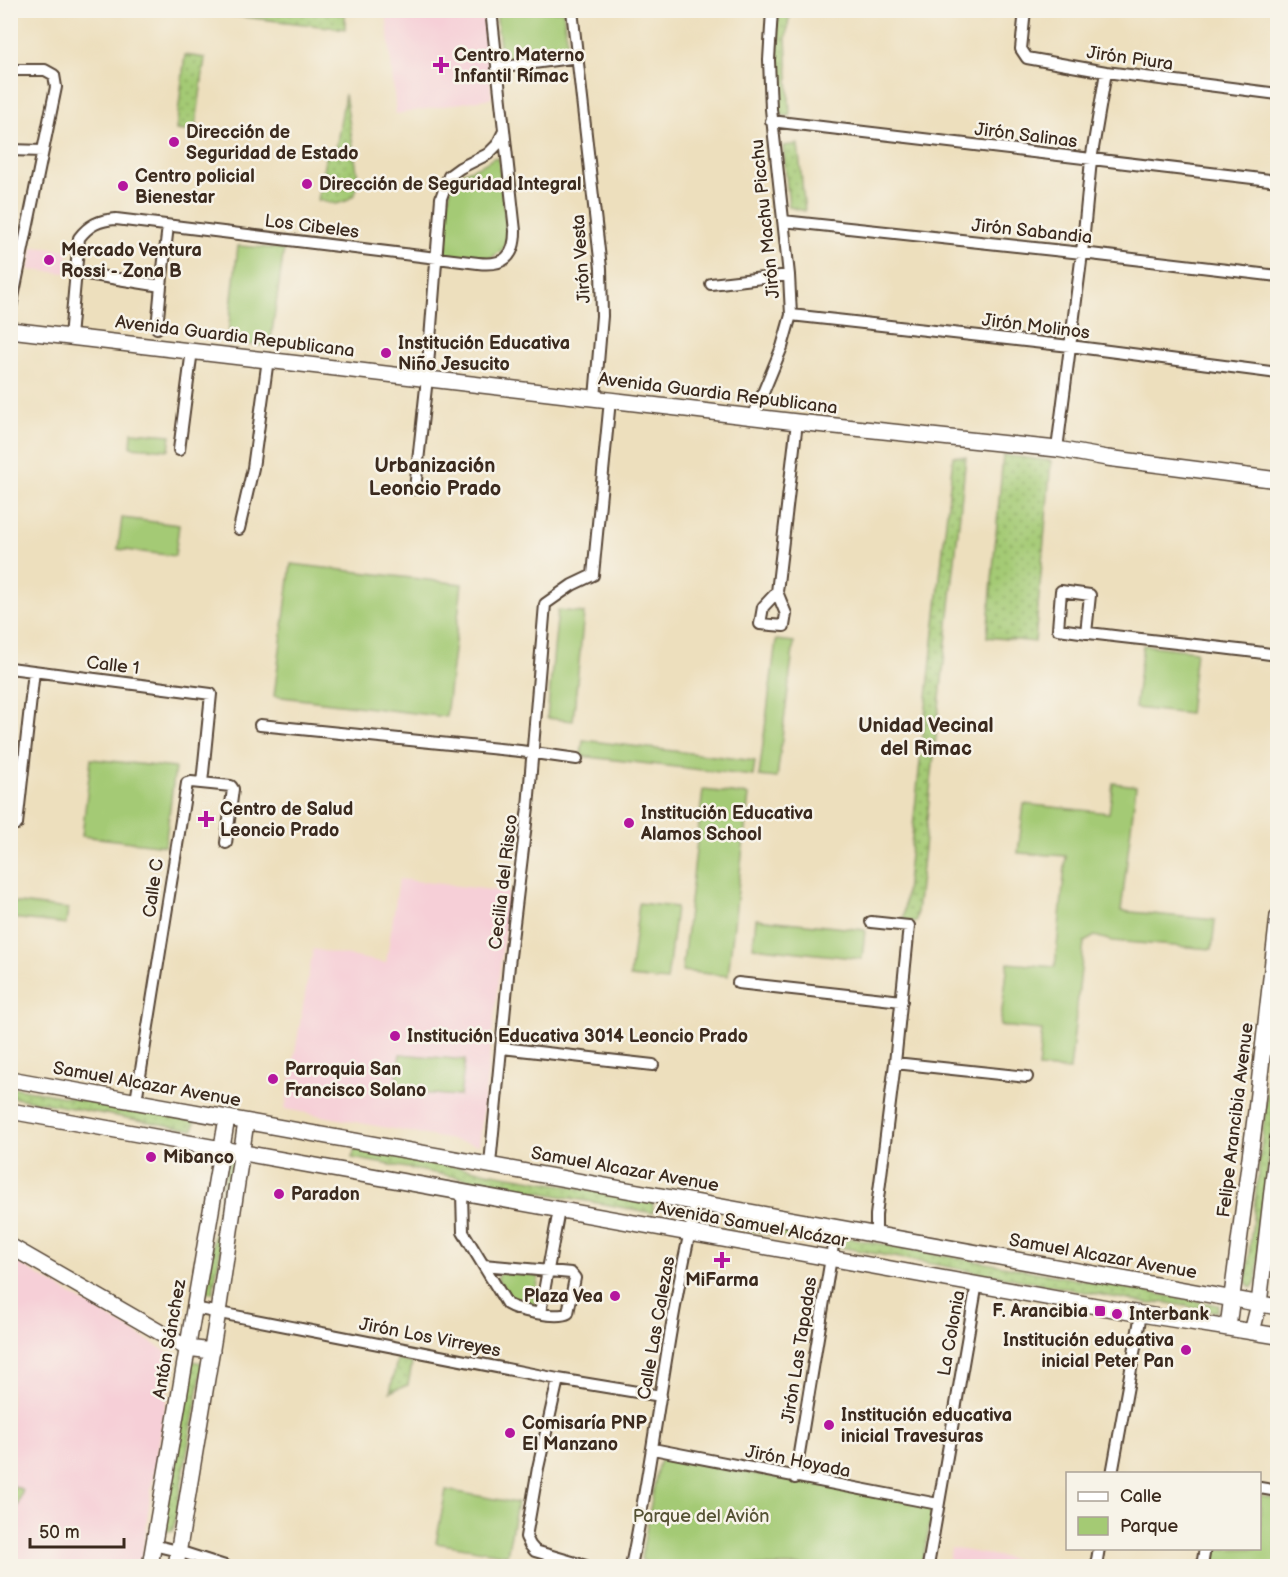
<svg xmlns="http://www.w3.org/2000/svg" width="1288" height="1577" font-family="'Balsamiq Sans',sans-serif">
<defs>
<pattern id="grass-dots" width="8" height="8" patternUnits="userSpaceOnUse" patternTransform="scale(1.5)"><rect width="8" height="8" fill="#a4ca74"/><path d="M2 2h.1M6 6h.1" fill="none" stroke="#87a45f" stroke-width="1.8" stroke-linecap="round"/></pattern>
</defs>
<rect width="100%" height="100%" fill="#f7f3e8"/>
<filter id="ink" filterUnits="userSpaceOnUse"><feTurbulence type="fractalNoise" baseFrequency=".0167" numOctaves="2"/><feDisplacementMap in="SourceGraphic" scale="12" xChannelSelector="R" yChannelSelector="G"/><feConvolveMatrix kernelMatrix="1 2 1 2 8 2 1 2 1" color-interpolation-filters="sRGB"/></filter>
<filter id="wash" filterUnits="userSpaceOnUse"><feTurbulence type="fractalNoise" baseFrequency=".008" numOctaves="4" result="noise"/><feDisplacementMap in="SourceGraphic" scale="24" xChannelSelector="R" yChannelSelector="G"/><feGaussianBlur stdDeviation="1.35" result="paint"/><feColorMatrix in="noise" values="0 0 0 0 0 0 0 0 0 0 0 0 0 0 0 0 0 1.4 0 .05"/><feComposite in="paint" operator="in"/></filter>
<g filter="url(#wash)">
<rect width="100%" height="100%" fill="#eddfbd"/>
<path fill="#f6cfd7" d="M386,11H483L492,98L396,114Z
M33,247L68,250L66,273L29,270Z
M399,879L509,892L479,1145L285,1109L313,949L386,963Z
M11,1259L174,1356L151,1491L141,1566H11Z
M951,1548L1036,1563V1566H948Z"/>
<path fill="url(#grass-dots)" stroke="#707a49" stroke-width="1.5" d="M194,11H345V29Z
M781,11H798L789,18L786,39L790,116L775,115L774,33Z
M185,55L205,58L195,132L176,130Z
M345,94L358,178L355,194L346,201L336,204L318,200L326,154L335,155Z
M798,144L805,211L789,207L783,146Z
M1003,455L1051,461L1035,642L987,637Z
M953,456L966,457L916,922L903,920Z
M1277,1006V1077L1256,1282L1252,1287L1249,1286L1246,1281Z
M11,1087L195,1121L193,1130L11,1097Z
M355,1149L653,1201V1213L352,1158Z
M228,1157L237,1158L213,1293L204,1292Z
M725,1221L773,1230L787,1227L1219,1305L1217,1312L1163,1302L1151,1304L724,1226Z
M397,1360L412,1363L408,1385L390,1392Z
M192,1361L203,1363L173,1531L162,1530Z"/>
<path fill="#a4ca74" stroke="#707a49" stroke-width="1.5" d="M496,11H563L568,49L564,53L510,61L501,56Z
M493,158H497L499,161L507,235L504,248L491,258L448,255L444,251V246C446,229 445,183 460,174C471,168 483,167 493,158Z
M238,246L284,249L270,346L227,343Z
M132,432L171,435L169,450L131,447Z
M122,518L179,525L175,556L118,549Z
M291,564L462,584L446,717L274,696Z
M558,610L584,613L573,721L547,718Z
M776,640L794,642L777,778L759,776Z
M1143,645L1196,651L1189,714L1135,708Z
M583,740L755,761L753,776L581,756Z
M91,759L175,768L165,846L82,836Z
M1113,783L1136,786L1121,911L1215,920L1212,949L1112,941L1095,936L1084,942L1070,1070L1038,1068L1042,1030L1000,1026L1008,963L1055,967L1066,856L1018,853L1024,804L1109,813Z
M703,790L749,795L728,976L682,971Z
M11,902L68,909L66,924L11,918Z
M639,903L676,907L667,981L630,977Z
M756,919L865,930L862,959L753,947Z
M400,1054L465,1060L460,1096L394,1091Z
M506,1270L539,1276L534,1306L512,1303L497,1278L502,1271Z
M665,1458L927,1504L933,1511L921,1566H651L641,1559L658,1465L660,1461Z
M11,1485L23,1490L14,1515L11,1513Z
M446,1490L517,1503L507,1555L436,1543Z
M1260,1496L1277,1499V1566H1208L1211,1549L1260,1548Z"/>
</g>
<g filter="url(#ink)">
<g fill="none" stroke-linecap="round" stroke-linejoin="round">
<defs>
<path id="street" d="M572,10L601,268L602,316L595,398
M1025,10L1021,49L1027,58L1106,72L1278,94
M497,68L578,57
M10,70H45L54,75L56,87L10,312
M771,121L1278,181
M10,150L43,151
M783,221L1082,253L1278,276
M75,272L161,286L157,328
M711,284L789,275
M161,286L168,226
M791,315L1070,346L1278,373
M70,337L79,238C89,225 99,220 116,219L478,263C504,266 515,257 515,231L491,10
M753,417L782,347L791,315L789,275L771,109L769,60L772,10
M1057,449L1082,253L1091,160L1106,72
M179,450L192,350
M415,489L427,378L441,198L449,176L460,168L488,154L497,145L503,133
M239,529L253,468L268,359
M777,592L763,607L760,624L784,626L786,614L777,592L797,422
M1086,633L1090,595L1061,591L1058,629C1131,639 1205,645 1278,655
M10,668L211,694L202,783
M260,725L520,751L577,759
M10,823L17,824L34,671
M871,922L909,926L895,1063L876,1215V1234
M738,983L902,1001
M502,1048L653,1065
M895,1063L1027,1077
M136,1101L187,783L191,782L231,786L233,789L226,843
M490,1164L509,965L528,807L545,604L572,585L593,575L610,400
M462,1193L463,1232L507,1304C518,1311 558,1319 568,1313L575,1278L571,1273L483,1265
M194,1308L558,1379L661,1396
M540,1313L559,1210
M558,1379L538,1468L526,1537L530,1545L535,1551L586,1566
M653,1449L938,1504
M1112,1474L1141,1314
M795,1478L836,1227
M1260,1488L1278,1491
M153,1545L178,1551L225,1566
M631,1566C656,1446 667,1322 697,1202
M928,1566L977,1283
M1096,1566L1099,1548
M1202,1566L1205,1548"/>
<path id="secondary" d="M10,330L797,422L1057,449L1107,458L1278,480
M10,1079L1278,1307
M10,1111L1141,1314L1278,1336
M10,1246L187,1348L212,1351
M1228,1327L1256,1111L1278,916
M1252,1332L1259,1304L1278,1138
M150,1566L227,1118
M176,1566L218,1312L246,1122"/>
</defs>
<use href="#street" stroke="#564536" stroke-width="14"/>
<use href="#secondary" stroke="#564536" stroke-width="18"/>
<use href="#street" stroke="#fff" stroke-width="10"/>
<use href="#secondary" stroke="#fff" stroke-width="15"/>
</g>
</g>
<g fill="#b5179e" stroke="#f7f3e8" stroke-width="2">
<path d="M438 56h6v6h6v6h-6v6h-6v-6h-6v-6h6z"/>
<circle cx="174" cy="142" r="6"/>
<circle cx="307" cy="184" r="6"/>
<circle cx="123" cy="186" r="6"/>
<circle cx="49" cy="260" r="6"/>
<circle cx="386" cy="353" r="6"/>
<path d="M203 810h6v6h6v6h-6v6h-6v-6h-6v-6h6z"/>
<circle cx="629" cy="823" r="6"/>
<circle cx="395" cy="1036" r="6"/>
<circle cx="273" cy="1079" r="6"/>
<circle cx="151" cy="1157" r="6"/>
<circle cx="279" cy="1194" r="6"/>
<path d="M719 1251h6v6h6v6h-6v6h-6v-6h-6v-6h6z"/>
<circle cx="615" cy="1296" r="6"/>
<rect x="1094" y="1305" width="12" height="12" rx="3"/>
<circle cx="1117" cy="1314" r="6"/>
<circle cx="1186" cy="1350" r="6"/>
<circle cx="829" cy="1425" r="6"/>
<circle cx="510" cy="1433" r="6"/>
</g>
<g text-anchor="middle" stroke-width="5" stroke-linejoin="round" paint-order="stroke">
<g font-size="18" font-weight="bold" fill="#3b2a1e" stroke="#f7f3e8" text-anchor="start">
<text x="454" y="61">Centro Materno<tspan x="454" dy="21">Infantil Rímac</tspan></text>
<text x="186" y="138">Dirección de<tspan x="186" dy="21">Seguridad de Estado</tspan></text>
<text x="135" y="182">Centro policial<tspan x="135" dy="21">Bienestar</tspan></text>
<text x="319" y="190">Dirección de Seguridad Integral</text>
<text x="61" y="256">Mercado Ventura<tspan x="61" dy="21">Rossi - Zona B</tspan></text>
<text x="398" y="349">Institución Educativa<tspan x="398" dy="21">Niño Jesucito</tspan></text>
<text x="220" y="815">Centro de Salud<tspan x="220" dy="21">Leoncio Prado</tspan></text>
<text x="641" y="819">Institución Educativa<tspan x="641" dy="21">Alamos School</tspan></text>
<text x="407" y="1042">Institución Educativa 3014 Leoncio Prado</text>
<text x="285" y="1075">Parroquia San<tspan x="285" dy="21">Francisco Solano</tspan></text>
<text x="163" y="1163">Mibanco</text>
<text x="291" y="1200">Paradon</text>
<text x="722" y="1286" text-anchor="middle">MiFarma</text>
<text x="603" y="1302" text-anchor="end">Plaza Vea</text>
<text x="1088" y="1317" text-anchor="end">F. Arancibia</text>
<text x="1129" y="1320">Interbank</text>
<text x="1174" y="1346" text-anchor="end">Institución educativa<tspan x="1174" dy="21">inicial Peter Pan</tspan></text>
<text x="841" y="1421">Institución educativa<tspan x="841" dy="21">inicial Travesuras</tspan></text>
<text x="522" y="1429">Comisaría PNP<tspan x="522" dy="21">El Manzano</tspan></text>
</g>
<g font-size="18" fill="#3b2a1e" stroke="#f7f3e8">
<text transform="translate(1130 58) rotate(8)" y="6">Jirón Piura</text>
<text transform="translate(1026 135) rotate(7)" y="6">Jirón Salinas</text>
<text transform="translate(765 219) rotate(-96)" y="6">Jirón Machu Picchu</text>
<text transform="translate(312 226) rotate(7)" y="6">Los Cibeles</text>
<text transform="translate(1032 231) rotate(6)" y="6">Jirón Sabandia</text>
<text transform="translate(581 259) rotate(-94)" y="6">Jirón Vesta</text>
<text transform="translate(1036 326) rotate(7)" y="6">Jirón Molinos</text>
<text transform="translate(235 336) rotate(7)" y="6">Avenida Guardia Republicana</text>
<text transform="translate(718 393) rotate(7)" y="6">Avenida Guardia Republicana</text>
<text transform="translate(113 665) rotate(7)" y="6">Calle 1</text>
<text transform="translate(503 882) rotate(-83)" y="6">Cecilia del Risco</text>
<text transform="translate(153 888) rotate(-82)" y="6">Calle C</text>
<text transform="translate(147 1084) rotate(10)" y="6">Samuel Alcazar Avenue</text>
<text transform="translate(1235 1120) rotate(-83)" y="6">Felipe Arancibia Avenue</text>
<text transform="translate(625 1169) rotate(10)" y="6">Samuel Alcazar Avenue</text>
<text transform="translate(752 1224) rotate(10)" y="6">Avenida Samuel Alcázar</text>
<text transform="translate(1103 1256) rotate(10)" y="6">Samuel Alcazar Avenue</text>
<text transform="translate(656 1328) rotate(-80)" y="6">Calle Las Calezas</text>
<text transform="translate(951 1333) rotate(-80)" y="6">La Colonia</text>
<text transform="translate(430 1337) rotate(11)" y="6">Jirón Los Virreyes</text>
<text transform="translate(169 1339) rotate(-80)" y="6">Antón Sánchez</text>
<text transform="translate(799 1350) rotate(-81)" y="6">Jirón Las Tapadas</text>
<text transform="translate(798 1461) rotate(11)" y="6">Jirón Hoyada</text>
</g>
<g font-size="18" fill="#555234" stroke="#f7f3e8">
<text x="701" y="1522">Parque del Avión</text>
</g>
<g font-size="20" font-weight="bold" fill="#3b2a1e" stroke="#f7f3e8">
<text x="435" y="472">Urbanización<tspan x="435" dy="23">Leoncio Prado</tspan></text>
<text x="926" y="732">Unidad Vecinal<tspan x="926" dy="23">del Rimac</tspan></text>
</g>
</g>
<rect width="1288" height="1577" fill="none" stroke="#f7f3e8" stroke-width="36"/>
<rect x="1066" y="1472" width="195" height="78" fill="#f7f3e8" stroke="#aca397" stroke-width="1.5"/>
<rect x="1078" y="1492" width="30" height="9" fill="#ffffff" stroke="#aca397" stroke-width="1.5"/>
<text x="1120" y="1502" font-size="18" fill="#3b2a1e">Calle</text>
<rect x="1078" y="1517" width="30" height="18" fill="#a4ca74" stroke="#aca397" stroke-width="1.5"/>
<text x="1120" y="1532" font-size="18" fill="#3b2a1e">Parque</text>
<path d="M30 1538v9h94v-9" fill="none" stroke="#3b2a1e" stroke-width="3"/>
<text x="39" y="1538" font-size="18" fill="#3b2a1e" stroke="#f7f3e8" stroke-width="4.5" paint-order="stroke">50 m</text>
</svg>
